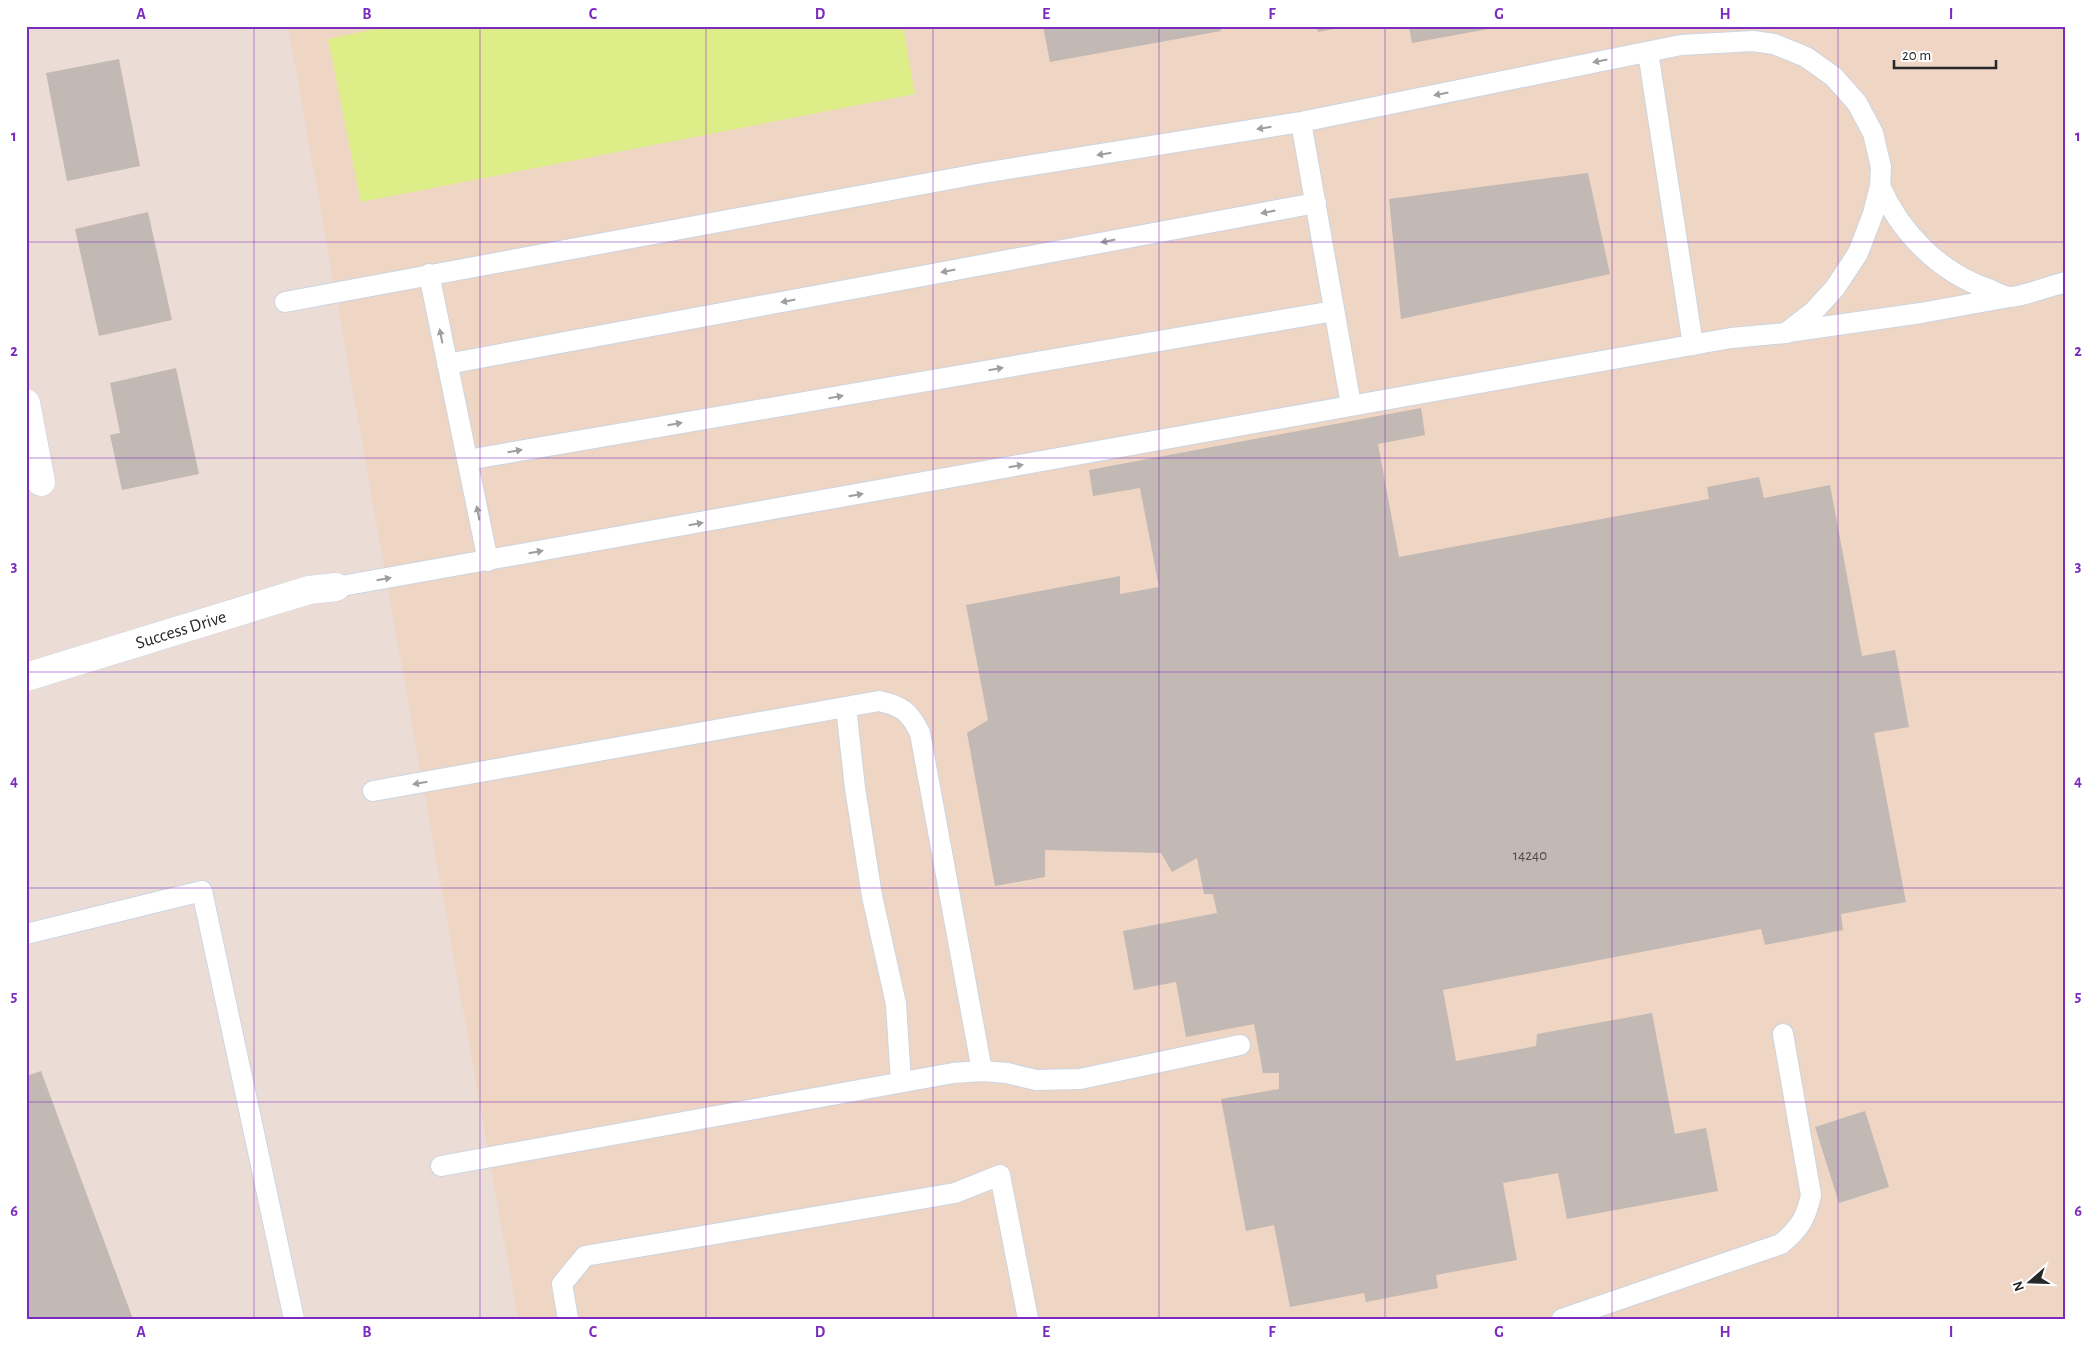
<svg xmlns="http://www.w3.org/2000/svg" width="2092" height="1345" font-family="'Alegreya Sans',sans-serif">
<rect width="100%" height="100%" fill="#ebddd6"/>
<path fill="#eed5c4" d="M288,26H2066V1319H518Z"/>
<path fill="#ddee89" d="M388,26H903L915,94L361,202L328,39Z"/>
<path fill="#c2b8b4" d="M1043,26H1220L1221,31L1050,62Z
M1317,26H1343V27L1318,32Z
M1409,26H1499V27L1412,43Z
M119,59L140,166L67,181L46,73Z
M1588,173L1610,274L1401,319L1389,199Z
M148,212L172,320L99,336L75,229Z
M176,368L199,474L122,490L110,435L120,433L110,383Z
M1421,408L1425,435L1378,444L1399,557L1709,499L1707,487L1759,477L1764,498L1830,485L1862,656L1895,650L1909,727L1874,733L1906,902L1841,914L1843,930L1765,945L1761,929L1443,990L1456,1061L1536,1046L1537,1034L1652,1013L1675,1134L1706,1128L1718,1191L1567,1219L1558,1173L1503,1183L1517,1260L1436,1275L1438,1288L1366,1302L1364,1293L1290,1307L1274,1225L1246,1231L1221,1099L1279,1089V1073H1263L1254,1024L1186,1037L1176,982L1134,990L1123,931L1217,913L1213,894H1204L1197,858L1172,872L1161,853L1045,850V877L995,886L967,733L988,720L966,605L1120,576V594L1159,587L1140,488L1093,496L1089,470Z
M41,1071L133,1319H26V1076Z
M1865,1111L1889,1187L1839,1203L1815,1127Z"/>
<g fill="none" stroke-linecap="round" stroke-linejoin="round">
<defs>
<path id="lane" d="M1648,52L1693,345
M1301,122L1351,405
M1880,186C1900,232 1939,272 1988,289C1994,291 2003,297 2010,297C2020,297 2054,285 2066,282
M429,274L488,561
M285,302L983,173L1301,122L1681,45L1753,41L1774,44L1806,57L1834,77L1857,103L1873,133L1881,167L1880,186L1873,214L1858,253L1835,288L1813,312L1786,333L1731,338L336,587
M1788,332L1921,313L2009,297
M447,364L1316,203
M467,460L1334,311
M846,707L855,788L872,896L896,1004L901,1082
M373,791L879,701C902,706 909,711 920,733L982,1071
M26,934L202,891L294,1319
M441,1166L953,1073L982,1071L1007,1073L1036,1080L1080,1079L1240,1045
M568,1319L562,1284L585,1256L955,1193L1000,1175L1028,1319
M1562,1319L1781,1244C1799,1229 1806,1219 1811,1195L1783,1034"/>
<g id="street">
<path d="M26,403L41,482"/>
<path id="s1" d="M26,677L309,590L336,587"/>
</g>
</defs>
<use href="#lane" stroke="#ccd5e1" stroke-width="22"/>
<use href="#street" stroke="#ccd5e1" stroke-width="29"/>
<use href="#lane" stroke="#fff" stroke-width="20"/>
<use href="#street" stroke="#fff" stroke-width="28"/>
</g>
<defs><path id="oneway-solid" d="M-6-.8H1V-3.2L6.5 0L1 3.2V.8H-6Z" transform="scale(1.25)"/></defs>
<g fill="#9e9e9e">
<use href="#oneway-solid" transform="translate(1600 61) rotate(169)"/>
<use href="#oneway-solid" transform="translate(1441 94) rotate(169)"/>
<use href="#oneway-solid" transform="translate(1264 128) rotate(171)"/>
<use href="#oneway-solid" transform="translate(1104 154) rotate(171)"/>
<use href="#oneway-solid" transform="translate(1268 212) rotate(169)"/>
<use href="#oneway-solid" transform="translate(1108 241) rotate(169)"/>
<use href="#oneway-solid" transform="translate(948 271) rotate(169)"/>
<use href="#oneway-solid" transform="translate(788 301) rotate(169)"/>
<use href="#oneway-solid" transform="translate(441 336) rotate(-101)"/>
<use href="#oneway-solid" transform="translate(996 369) rotate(-10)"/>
<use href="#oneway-solid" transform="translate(836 397) rotate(-10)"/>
<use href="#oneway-solid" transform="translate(675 424) rotate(-10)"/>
<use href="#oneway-solid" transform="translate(515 451) rotate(-10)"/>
<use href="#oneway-solid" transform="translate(1016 466) rotate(-10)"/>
<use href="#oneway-solid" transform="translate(856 495) rotate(-10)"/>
<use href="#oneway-solid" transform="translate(478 513) rotate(-101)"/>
<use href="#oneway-solid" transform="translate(696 524) rotate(-10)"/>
<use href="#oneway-solid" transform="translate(536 552) rotate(-10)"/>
<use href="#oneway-solid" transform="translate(384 579) rotate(-10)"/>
<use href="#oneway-solid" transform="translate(420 783) rotate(170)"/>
</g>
<path fill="none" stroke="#7b2cbf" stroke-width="1" stroke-opacity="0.55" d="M254,26V1319M480,26V1319M706,26V1319M933,26V1319M1159,26V1319M1385,26V1319M1612,26V1319M1838,26V1319M26,242H2066M26,458H2066M26,672H2066M26,888H2066M26,1102H2066"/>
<g text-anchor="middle" stroke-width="4" stroke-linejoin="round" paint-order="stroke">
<g font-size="15" fill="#4e4b4a">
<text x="1530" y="860">14240</text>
</g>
<g font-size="18" fill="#272727" stroke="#fff">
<text dy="6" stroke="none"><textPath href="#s1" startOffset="162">Success Drive</textPath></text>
</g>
</g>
<rect width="2092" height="1345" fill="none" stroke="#ffffff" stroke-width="55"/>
<g transform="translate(2030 1282) rotate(250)" stroke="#ffffff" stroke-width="4" paint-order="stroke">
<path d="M0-4L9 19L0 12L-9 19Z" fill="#272727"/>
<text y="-8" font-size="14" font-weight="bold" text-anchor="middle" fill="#272727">N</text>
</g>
<path d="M1894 60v8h102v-8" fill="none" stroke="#272727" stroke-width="2.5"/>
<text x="1902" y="60" font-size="15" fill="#272727" stroke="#ffffff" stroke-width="4" paint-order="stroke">20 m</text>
<rect x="28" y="28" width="2036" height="1290" fill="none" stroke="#7b2cbf" stroke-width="2"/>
<g font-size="16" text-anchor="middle" font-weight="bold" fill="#7b2cbf">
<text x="141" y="19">A</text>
<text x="367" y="19">B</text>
<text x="593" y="19">C</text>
<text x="820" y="19">D</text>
<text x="1046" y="19">E</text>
<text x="1272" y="19">F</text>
<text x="1499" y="19">G</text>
<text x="1725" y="19">H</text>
<text x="1951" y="19">I</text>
<text x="14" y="141">1</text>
<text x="2078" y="141">1</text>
<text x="14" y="356">2</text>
<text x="2078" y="356">2</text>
<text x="14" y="571">3</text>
<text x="2078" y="571">3</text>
<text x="14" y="786">4</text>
<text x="2078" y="786">4</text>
<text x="14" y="1001">5</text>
<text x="2078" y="1001">5</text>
<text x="14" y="1216">6</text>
<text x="2078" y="1216">6</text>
<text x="141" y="1337">A</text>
<text x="367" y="1337">B</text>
<text x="593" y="1337">C</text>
<text x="820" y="1337">D</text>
<text x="1046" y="1337">E</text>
<text x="1272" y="1337">F</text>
<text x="1499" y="1337">G</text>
<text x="1725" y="1337">H</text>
<text x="1951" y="1337">I</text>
</g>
</svg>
